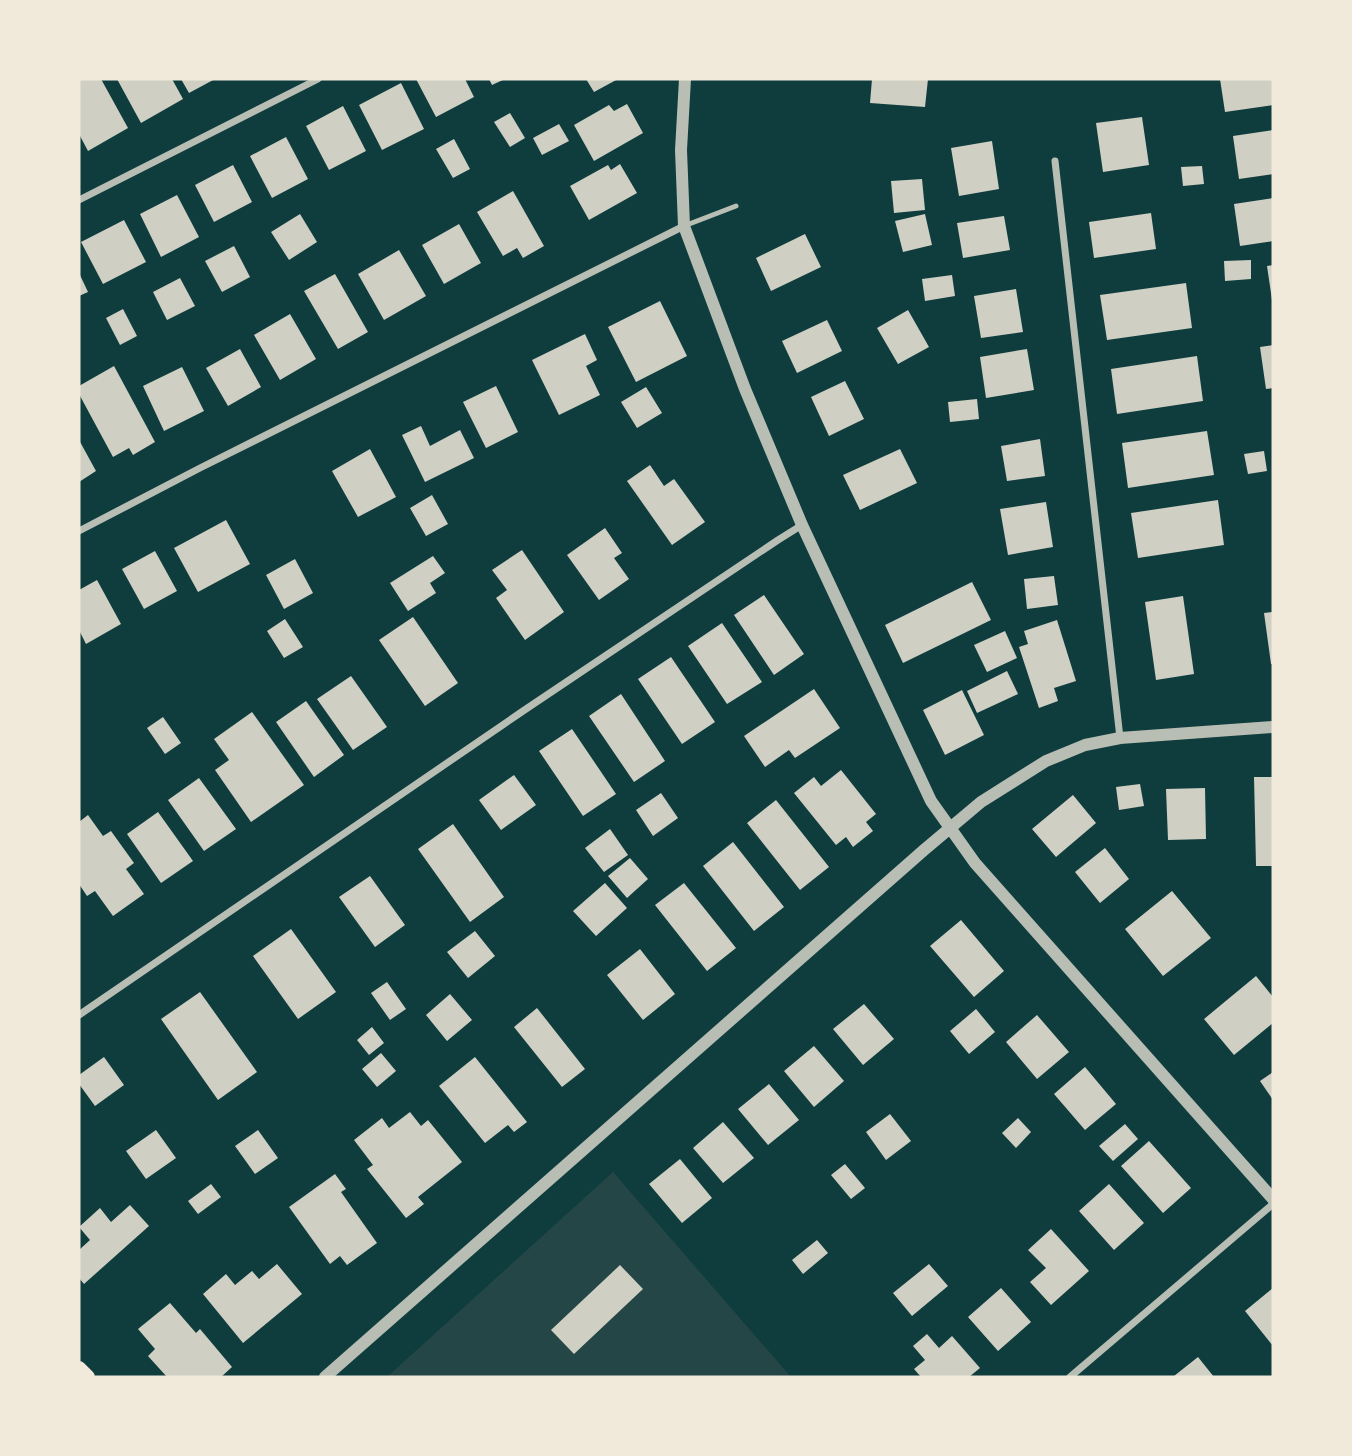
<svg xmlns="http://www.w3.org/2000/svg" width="1352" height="1456" font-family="'Public Sans',sans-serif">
<rect width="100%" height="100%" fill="#0f3d3e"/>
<path fill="#244646" d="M613,1172L791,1377H387Z"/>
<path fill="#cfcfc3" d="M79,79H101L128,128L88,151L79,134Z
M117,79H172L183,99L141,123Z
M181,79H215L189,93Z
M416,79H465L474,97L436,117Z
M489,79H505L492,85Z
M586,79H618L594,92Z
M872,79H928L925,107L870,103Z
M1220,79H1273V105L1225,112Z
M401,83L424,129L382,150L359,105Z
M627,104L643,133L594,161L574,125L609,105L614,111Z
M343,106L366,151L329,170L306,126Z
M510,113L525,138L510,147L494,122Z
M1142,117L1149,165L1103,172L1096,123Z
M559,124L569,141L542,155L533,138Z
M1273,130V174L1239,179L1233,136Z
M286,137L308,179L272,198L250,156Z
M454,139L470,169L453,178L436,149Z
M992,141L999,189L959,196L951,148Z
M620,164L637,193L589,220L570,186L608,165L611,170Z
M233,165L252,202L214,222L195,185Z
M1202,166L1204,184L1183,186L1181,167Z
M922,179L925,210L894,213L891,181Z
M513,191L544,246L523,258L517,248L503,256L477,212Z
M177,195L199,237L161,257L140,214Z
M1273,198V241L1240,246L1234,204Z
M1151,213L1156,249L1094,258L1089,222Z
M300,214L317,242L289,260L271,232Z
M925,214L932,245L903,252L895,221Z
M1004,216L1010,250L963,258L957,223Z
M124,220L146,262L103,284L81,242Z
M459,224L481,263L444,284L422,245Z
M805,234L821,267L771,291L756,258Z
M234,246L250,277L222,292L205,261Z
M399,250L426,296L384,320L358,274Z
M1251,260V279L1225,281L1224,261Z
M1273,265V300H1272L1267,266Z
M79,273L88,292L79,296Z
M335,274L368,332L338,349L304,291Z
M952,275L955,296L925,301L922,279Z
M180,278L195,306L167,320L153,292Z
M1186,283L1192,328L1107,340L1100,295Z
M1016,289L1023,332L981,338L974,296Z
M660,301L687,356L636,382L608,327Z
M123,309L137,336L120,345L106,318Z
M908,310L929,347L898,364L877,328Z
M290,314L316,359L280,380L254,335Z
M827,320L842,351L797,373L782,341Z
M585,334L597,360L586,366L600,395L559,415L532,360Z
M1273,345V388L1266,389L1260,347Z
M240,349L261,387L228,406L206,368Z
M1027,349L1034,390L986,398L980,357Z
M1197,356L1203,401L1117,414L1111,369Z
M114,366L155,442L133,455L129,448L113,457L79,394V386Z
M182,367L204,411L164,431L143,386Z
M845,381L864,419L829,436L811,397Z
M496,386L518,432L486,448L463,402Z
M646,387L662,413L637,428L621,402Z
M977,399L979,419L950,422L948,402Z
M421,426L430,446L460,430L474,458L425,482L402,435Z
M1207,431L1214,475L1128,488L1122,443Z
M1040,439L1045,476L1007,481L1001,446Z
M79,440L96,471L79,482Z
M370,449L396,497L358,517L332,471Z
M900,449L917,483L860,510L843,475Z
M1264,451L1267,471L1248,474L1244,454Z
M650,465L664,486L674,479L705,522L672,545L627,481Z
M432,495L448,524L426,536L410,508Z
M1218,500L1224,545L1138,558L1131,513Z
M1046,502L1053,547L1008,555L1000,509Z
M226,520L250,564L198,592L174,548Z
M605,528L622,553L614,558L629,579L599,600L567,555Z
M522,550L564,612L525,640L496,598L507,590L492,570Z
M155,551L177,591L144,609L122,569Z
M433,556L445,573L430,583L436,593L408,611L390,583Z
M295,559L313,593L284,609L266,575Z
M1054,576L1058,605L1027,609L1024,579Z
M97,580L121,624L86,644L79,630V590Z
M972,582L991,620L903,663L885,625Z
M764,595L804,654L774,675L734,615Z
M1183,596L1194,674L1156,680L1145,602Z
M1273,612V664H1271L1264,613Z
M413,617L458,683L425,706L379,640Z
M285,619L303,647L284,658L267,631Z
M1057,620L1076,681L1054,688L1058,701L1039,708L1019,647L1028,644L1024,631Z
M722,623L762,682L727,704L688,646Z
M1005,631L1017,658L987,672L974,645Z
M671,657L715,722L682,744L638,679Z
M1007,671L1018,694L977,713L967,691Z
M351,676L387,727L353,750L317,699Z
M814,689L840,728L795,758L789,750L765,767L744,736Z
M962,690L984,735L945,755L923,710Z
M621,694L665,761L634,782L589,716Z
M306,701L344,755L314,777L276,722Z
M252,712L304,785L251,822L215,770L229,760L214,739Z
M163,717L181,743L165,754L147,728Z
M572,729L616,794L583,816L539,751Z
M841,770L876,814L866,822L873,831L853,847L846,837L836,845L794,793L814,777L821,786Z
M514,775L536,805L501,830L479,800Z
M1254,777H1273V866H1256Z
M199,778L236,829L204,851L168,800Z
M1140,784L1144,806L1119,810L1116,787Z
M1205,788L1206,839L1168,840L1166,789Z
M661,793L678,818L653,836L636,810Z
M1073,795L1096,823L1056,857L1032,829Z
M776,800L829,867L800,890L747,823Z
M158,812L193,861L161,883L127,834Z
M88,815L103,836L111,831L134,863L126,869L144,894L113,916L95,891L87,896L79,884V822Z
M453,824L504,897L470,922L418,849Z
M610,829L628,855L604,872L585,848Z
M733,842L784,907L754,931L703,866Z
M1105,848L1129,879L1100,903L1075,872Z
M630,858L648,879L627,898L608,876Z
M370,876L405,925L375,947L339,897Z
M605,883L627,908L596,936L573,911Z
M684,883L736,948L707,971L655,905Z
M1172,891L1211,938L1163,976L1125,929Z
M961,920L1004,971L974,997L930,946Z
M291,929L336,992L298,1019L253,956Z
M475,931L495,956L468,978L447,952Z
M640,949L675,994L643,1020L607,975Z
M1256,976L1273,997V1023L1234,1055L1204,1019Z
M387,982L406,1009L390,1020L371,993Z
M200,992L257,1072L218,1100L161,1019Z
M450,994L472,1020L447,1041L426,1015Z
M864,1004L894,1039L863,1065L833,1029Z
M537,1008L585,1069L562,1087L514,1027Z
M976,1009L995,1032L969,1054L950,1031Z
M1037,1015L1069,1052L1037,1079L1006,1042Z
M372,1027L384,1043L369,1055L357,1040Z
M814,1046L844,1081L814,1107L784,1071Z
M381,1053L396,1071L377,1087L362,1069Z
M104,1057L124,1085L95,1106L79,1084V1075Z
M475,1057L527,1122L514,1132L508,1125L485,1143L439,1086Z
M1085,1067L1116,1104L1085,1130L1054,1094Z
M1273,1072V1100L1260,1081Z
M769,1084L799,1120L768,1145L738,1109Z
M410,1112L421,1126L428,1120L462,1162L418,1197L424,1204L406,1218L367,1169L373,1165L354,1140L382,1118L389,1128Z
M890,1114L911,1141L886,1160L866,1132Z
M1018,1118L1031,1132L1016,1148L1002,1133Z
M723,1122L754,1158L723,1183L693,1148Z
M1125,1124L1138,1139L1113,1161L1099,1146Z
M156,1130L176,1158L146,1179L126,1151Z
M258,1130L278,1158L255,1174L235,1146Z
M1149,1141L1191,1188L1163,1213L1121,1166Z
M680,1159L712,1198L682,1223L649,1184Z
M845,1164L865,1188L851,1199L831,1175Z
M335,1174L346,1189L341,1192L377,1243L347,1265L340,1256L330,1264L289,1207Z
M211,1184L221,1197L198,1214L188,1201Z
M1109,1184L1144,1223L1114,1250L1079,1211Z
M130,1205L149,1226L84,1284L79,1278V1250L90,1240L79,1227L100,1208L111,1222Z
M1051,1229L1089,1271L1051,1305L1030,1282L1046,1268L1028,1250Z
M817,1240L828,1253L803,1274L792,1260Z
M277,1264L302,1294L243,1343L203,1294L226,1274L235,1285L252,1271L259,1279Z
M929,1264L948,1286L912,1316L893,1293Z
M620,1265L643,1289L574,1354L551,1330Z
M1001,1288L1031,1322L998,1351L968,1317Z
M1273,1288V1346L1245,1311Z
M170,1303L196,1333L200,1329L232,1367L221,1377H167L148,1356L155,1349L138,1329Z
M927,1334L939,1348L952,1336L980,1368L969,1377H921L914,1369L925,1360L913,1346Z
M1198,1357L1214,1377H1175L1174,1376Z"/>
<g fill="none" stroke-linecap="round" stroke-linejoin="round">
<path stroke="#b8beb3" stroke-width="5" d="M684,226L736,206"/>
<path stroke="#b8beb3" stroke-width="7" d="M1055,161L1120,738
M79,200L318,79
M79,531L200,468L684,226
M79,1015L523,711L778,540L802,525
M1070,1377L1273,1204"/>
<path stroke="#b8beb3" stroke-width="12" d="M685,79L681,150L684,226L745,389L802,525L931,801L975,863L1273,1199
M325,1377L924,850L981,802L1046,761L1085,745L1120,738L1273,727"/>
<path stroke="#f1e9da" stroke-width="14" d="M79,1368L88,1377"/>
</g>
<rect width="1352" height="1456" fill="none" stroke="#f1e9da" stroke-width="161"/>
</svg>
